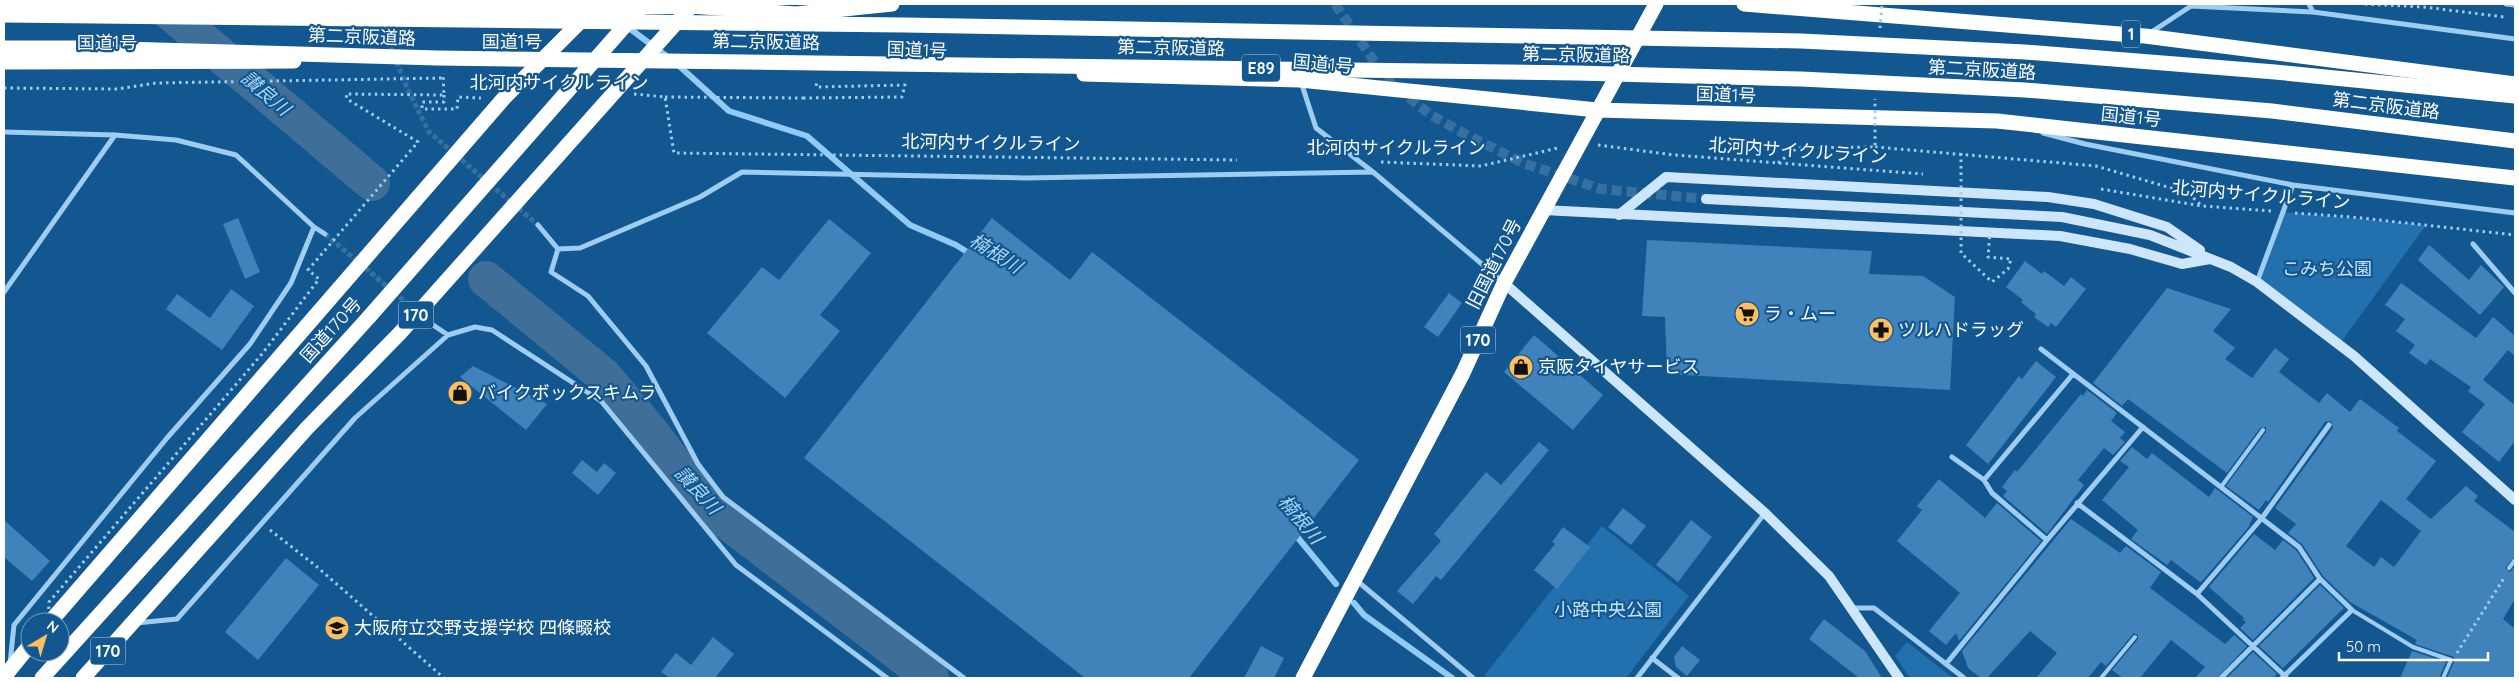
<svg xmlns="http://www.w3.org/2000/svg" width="2519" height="682" font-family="Quicksand,'Noto Sans JP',sans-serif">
<rect width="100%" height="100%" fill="#135790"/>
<path fill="#2270ad" d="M2282,212L2426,225L2339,345L2257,282Z
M1602,526L1689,596L1626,678H1487L1484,676Z
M1907,642L1953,678H1910L1895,656Z"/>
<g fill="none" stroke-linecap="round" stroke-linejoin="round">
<path stroke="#90caf5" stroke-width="6" d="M625,25L669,58
M677,64L729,111L807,136L910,225L956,245L972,255
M1294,533L1336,584
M1354,603L1364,615L1452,678"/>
<path stroke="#3f6f99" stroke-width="36" d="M160,4L372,183
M486,279L604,376L651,432L697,493L726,521L931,678"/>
</g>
<path fill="#4083ba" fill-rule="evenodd" d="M238,218L260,272L245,279L223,224Z
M992,218L1070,280L1092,252L1359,460L1189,678H1085L804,458Z
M829,219L871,253L820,315L840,331L785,398L707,333L762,267L779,280Z
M1647,240L1872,251L1869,274L1923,276L1955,297L1950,390L1667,374L1665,317L1642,316Z
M2429,245L2469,280L2481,265L2504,287L2480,315L2418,260Z
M2025,261L2042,274L2044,271L2064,286L2071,277L2086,289L2056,327L2051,323L2048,327L2034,317L2036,314L2021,302L2023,300L2006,287Z
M2401,283L2476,338L2493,317L2515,336V356L2508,350L2483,380L2515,405V441L2499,462L2462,432L2485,404L2468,391L2471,387L2430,359L2426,365L2409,353L2415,345L2396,331L2405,319L2385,305Z
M2167,288L2231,309L2213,331L2235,348L2225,359L2252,378L2275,348L2289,359L2279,372L2319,403L2327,393L2350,412L2360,399L2399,428L2397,431L2436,461L2406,499L2431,519L2466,486L2478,496L2474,501L2515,532V556L2505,568L2510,572L2515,566V599L2503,619L2515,629V678H2447L2454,662V657L2415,644L2417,640L2350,602L2323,576L2302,544L2288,533L2296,524L2275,508L2333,428L2331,421L2325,422L2268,502L2266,500L2259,510L2226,486L2266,432V427L2260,428L2227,473L2128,399L2122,406L2093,383ZM2381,500L2421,531L2394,567L2381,557L2374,567L2346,546Z
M231,289L254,306L222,350L166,309L177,294L210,318Z
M1449,293L1462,303L1438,337L1424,327Z
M1534,335L1603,395L1573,430L1504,372Z
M2036,361L2056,377L1988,464L1966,445L2019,376L2022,379Z
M473,366L547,404L526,430L460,377Z
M2087,390L2117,413L2111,421L2125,432L2120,438L2125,442L2113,455L2104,448L2078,480L2084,485L2047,534L2003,496L2007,491L2002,487L2015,470L2017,472L2081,394L2083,396Z
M1539,442L1549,450L1441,580L1436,576L1413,604L1397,591L1441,541L1434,534L1486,472L1501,485Z
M2132,447L2147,459L2152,453L2209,497L2215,488L2253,517L2248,528L2202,581L2200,582L2171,560L2167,565L2131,539L2138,530L2102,500L2129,467L2120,461Z
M582,460L597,472L604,463L616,473L598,495L572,473Z
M1939,479L1985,518L1997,503L2041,541L1959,641L1956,633L1946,645L1929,631L1960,593L1897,541L1922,510L1917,506Z
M1623,508L1646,526L1631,545L1608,527Z
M2071,519L2120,553L2126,546L2161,572L2150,588L2225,644L2234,635L2247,646L2217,678H2195L2205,667L2171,640L2140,678H2123L2112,670L2138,639V635L2134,633L2106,666L2101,662L2088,678H2036L2057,653L2030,631L1987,678H1981L1968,668L1962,651Z
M4,520L50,561L32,581L4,557Z
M1691,520L1712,537L1678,582L1656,565Z
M1563,527L1590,547L1557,589L1534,570L1555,544L1552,542Z
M2254,534L2275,550L2283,540L2296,550L2314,578L2253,640L2240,628L2246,622L2243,620L2244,618L2209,587Z
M286,558L319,585L258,660L225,632Z
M2320,585L2344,608L2283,668L2259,646Z
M1824,619L1865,651L1882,678H1859L1809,639Z
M713,637L734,654L715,678H670L661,672L676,653L691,665Z
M1261,646L1284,658L1274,678H1244Z
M1682,646L1700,660L1687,676L1676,667L1674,657Z
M2412,651L2446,662L2439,678H2400Z
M2253,652L2277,674L2273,678H2227Z"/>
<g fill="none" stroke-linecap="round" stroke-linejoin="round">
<path stroke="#3670a1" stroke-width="5" stroke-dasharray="5 2.5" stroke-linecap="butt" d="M380,20L407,88L429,132L538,225
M325,234L433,325"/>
<path stroke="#3670a1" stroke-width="10" stroke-dasharray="10 5" stroke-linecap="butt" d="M1335,4L1387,80L1431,115L1467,135L1523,163L1601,189L1706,199"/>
<path stroke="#9ecdf1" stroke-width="3" stroke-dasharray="2.5 4" stroke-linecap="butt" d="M2365,4L2424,7L2504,17
M634,94L665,97L674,153L1237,160
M444,95V102H422V109H457L458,97L481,98
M665,97L803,98
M1598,145L1674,155L1923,174
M1875,147L2096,166L2188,193L2202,206
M1381,162L1481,166L1558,148
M2101,189L2202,206L2271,211
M2295,213L2352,217L2515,235
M270,530L316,566L444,678
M2457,653L2504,578"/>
<path stroke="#9ecdf1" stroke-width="4" d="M2221,487L2263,430
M2509,568L2515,560
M2352,610L2413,647L2451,660L2443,678
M2101,678L2135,637"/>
<path stroke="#9ecdf1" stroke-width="5" d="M2309,4L2313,12
M2506,4L2515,5
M2150,33L2191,6L2313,12L2515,39
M1301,82L1316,128L1373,172L1502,281
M4,132L115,135L176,140L236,155L314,227L325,234
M2043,133L2085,144L2293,185L2515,213
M538,225L558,249L580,248L700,197L742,172L1025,178L1373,172
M2473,244L2515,293
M558,249L551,272L588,296L646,366L698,464L723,497L964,678
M2257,282L2293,185
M4,292L115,135
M433,325L448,335L475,327L492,330L601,401L736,565L887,678
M2041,349L2299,547L2320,579L2352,610L2282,678
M1952,457L1984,480L1992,493L2047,540
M1984,480L2073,374
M2077,503L2197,594L2286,677
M1356,580L1473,678
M2197,594L2262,518L2329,425
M1852,608H1874L1964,678
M136,623L177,619L355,418L448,335
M1652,658L1678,678
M10,663L14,625L167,438L250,344L291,283L314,227
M1946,664L2047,540L2143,427
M1637,678L1765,513
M2221,678L2320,579"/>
<path stroke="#cde6fc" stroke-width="10" d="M1706,199L2062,217L2150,235L2231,267L2257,282L2354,356L2515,500
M1543,210L2060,236L2130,249L2182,264L2210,259
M1619,215L1666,177L2048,197L2094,204L2167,227L2200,250
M1504,283L1765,513L1829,576L1899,678"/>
<path stroke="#fff" stroke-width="15" d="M1744,4L2145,36L2515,84
M4,6L417,12L691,6L796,14L892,4
M4,62L294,61
M1084,74L1300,80L1597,110L1997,121L2515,178
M50,622L504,98L587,15
M4,677L30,645
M42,678L369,317
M83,678L307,428L400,333L693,4
M1303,678L1463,373L1504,283L1656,4"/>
<path stroke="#9ecdf1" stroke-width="3" stroke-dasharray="2.5 4" stroke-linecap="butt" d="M1880,28L1882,4
M4,88L117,89L156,83L443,78
M803,98L902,97L905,85L816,87L817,80
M1961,153V253L1992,282L2008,269L2011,259L1988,257L1990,232
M1778,163L1797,148L1875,147V99
M48,622L49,602L262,354L319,279L308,270L418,142L347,99L346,94L444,95L443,73"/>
<path stroke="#fff" stroke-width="15" d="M4,15L905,25L1801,41L2025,52L2275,72L2515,96
M4,48H86L437,58L1577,73L1801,79L2025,90L2272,111L2515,141
M369,317L644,4"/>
</g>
<defs>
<symbol id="supermarket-disc" viewBox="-11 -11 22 22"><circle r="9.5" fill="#ffbf5f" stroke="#135790"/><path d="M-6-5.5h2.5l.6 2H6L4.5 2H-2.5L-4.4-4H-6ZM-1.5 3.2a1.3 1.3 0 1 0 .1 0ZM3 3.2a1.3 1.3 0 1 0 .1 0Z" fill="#111"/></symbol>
<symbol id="pharmacy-disc" viewBox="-11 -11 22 22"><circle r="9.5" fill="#ffbf5f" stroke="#135790"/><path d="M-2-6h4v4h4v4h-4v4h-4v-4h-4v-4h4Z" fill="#111"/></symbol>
<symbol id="shop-disc" viewBox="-11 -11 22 22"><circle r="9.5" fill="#ffbf5f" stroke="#135790"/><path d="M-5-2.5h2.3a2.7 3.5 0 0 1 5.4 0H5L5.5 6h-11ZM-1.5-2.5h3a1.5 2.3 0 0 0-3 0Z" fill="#111"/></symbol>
<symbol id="school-disc" viewBox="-11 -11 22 22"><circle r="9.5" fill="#ffbf5f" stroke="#135790"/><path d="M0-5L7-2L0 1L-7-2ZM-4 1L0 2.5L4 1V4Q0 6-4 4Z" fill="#111"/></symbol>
</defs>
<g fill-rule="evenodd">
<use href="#supermarket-disc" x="1733" y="300" width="28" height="28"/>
<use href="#pharmacy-disc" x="1867" y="316" width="28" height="28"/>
<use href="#shop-disc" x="1507" y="353" width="28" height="28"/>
<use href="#shop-disc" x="446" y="379" width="28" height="28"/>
<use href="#school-disc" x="323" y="614" width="28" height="28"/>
</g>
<g text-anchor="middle" stroke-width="4.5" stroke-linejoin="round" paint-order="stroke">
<g fill="#135790" stroke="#b8cdde" stroke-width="1">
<rect x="2122" y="20.5" width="18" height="27" rx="4"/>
<rect x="1242" y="54.5" width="38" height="27" rx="4"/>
<rect x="398.5" y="301.5" width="35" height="27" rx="4"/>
<rect x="1460.5" y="326.5" width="35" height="27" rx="4"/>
<rect x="90.5" y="637.5" width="35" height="27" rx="4"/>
</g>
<g font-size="16" font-weight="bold" fill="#fff">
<text x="2131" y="40">1</text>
<text x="1261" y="74">E89</text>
<text x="416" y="321">170</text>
<text x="1478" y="346">170</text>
<text x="108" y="657">170</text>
</g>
<g font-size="18" fill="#fff" stroke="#135790">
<text transform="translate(362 37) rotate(2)" y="6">第二京阪道路</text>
<text x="512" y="48">国道1号</text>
<text transform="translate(766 42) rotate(1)" y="6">第二京阪道路</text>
<text x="107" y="49">国道1号</text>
<text transform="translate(1171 48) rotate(1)" y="6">第二京阪道路</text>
<text transform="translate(917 50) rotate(2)" y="6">国道1号</text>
<text transform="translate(1576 55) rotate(1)" y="6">第二京阪道路</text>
<text transform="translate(1323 64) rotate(5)" y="6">国道1号</text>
<text transform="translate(1982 70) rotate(3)" y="6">第二京阪道路</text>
<text x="559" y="89">北河内サイクルライン</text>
<text transform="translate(1726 95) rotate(2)" y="6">国道1号</text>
<text transform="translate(2386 106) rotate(7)" y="6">第二京阪道路</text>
<text transform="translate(2131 117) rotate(6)" y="6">国道1号</text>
<text transform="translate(991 143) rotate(1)" y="6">北河内サイクルライン</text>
<text x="1396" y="154">北河内サイクルライン</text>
<text transform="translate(1798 151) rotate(4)" y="6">北河内サイクルライン</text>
<text transform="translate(2261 195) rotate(5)" y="6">北河内サイクルライン</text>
<text transform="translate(1494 264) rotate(-63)" y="6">旧国道170号</text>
<text transform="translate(331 330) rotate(-48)" y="6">国道170号</text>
</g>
<g font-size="18" fill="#c5e4fc" stroke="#135790">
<text x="2327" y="275">こみち公園</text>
<text x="1608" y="616">小路中央公園</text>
</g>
<g font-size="18" fill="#fff" stroke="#135790" text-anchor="start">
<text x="1764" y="320">ラ・ムー</text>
<text x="1898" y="336">ツルハドラッグ</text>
<text x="1538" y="373">京阪タイヤサービス</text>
<text x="478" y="399">バイクボックスキムラ</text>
<text x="354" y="634">大阪府立交野支援学校 四條畷校</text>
</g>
<g font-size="19" font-style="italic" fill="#aad6f9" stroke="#135790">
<text transform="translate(266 93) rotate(40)" y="7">讃良川</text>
<text transform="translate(996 253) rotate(32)" y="7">楠根川</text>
<text transform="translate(698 490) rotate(47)" y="7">讃良川</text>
<text transform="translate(1301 519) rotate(50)" y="7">楠根川</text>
</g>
</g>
<rect width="2519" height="682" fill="none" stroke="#ffffff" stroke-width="10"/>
<g transform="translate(45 637) rotate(38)"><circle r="24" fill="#135790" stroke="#719abc"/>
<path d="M0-4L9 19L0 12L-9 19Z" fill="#ffbf5f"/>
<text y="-8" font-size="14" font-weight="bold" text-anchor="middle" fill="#ffffff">N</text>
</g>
<path d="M2339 652v8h149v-8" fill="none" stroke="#ffffff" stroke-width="2.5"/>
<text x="2346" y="652" font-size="15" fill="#ffffff" stroke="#135790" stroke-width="4" paint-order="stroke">50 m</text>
</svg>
